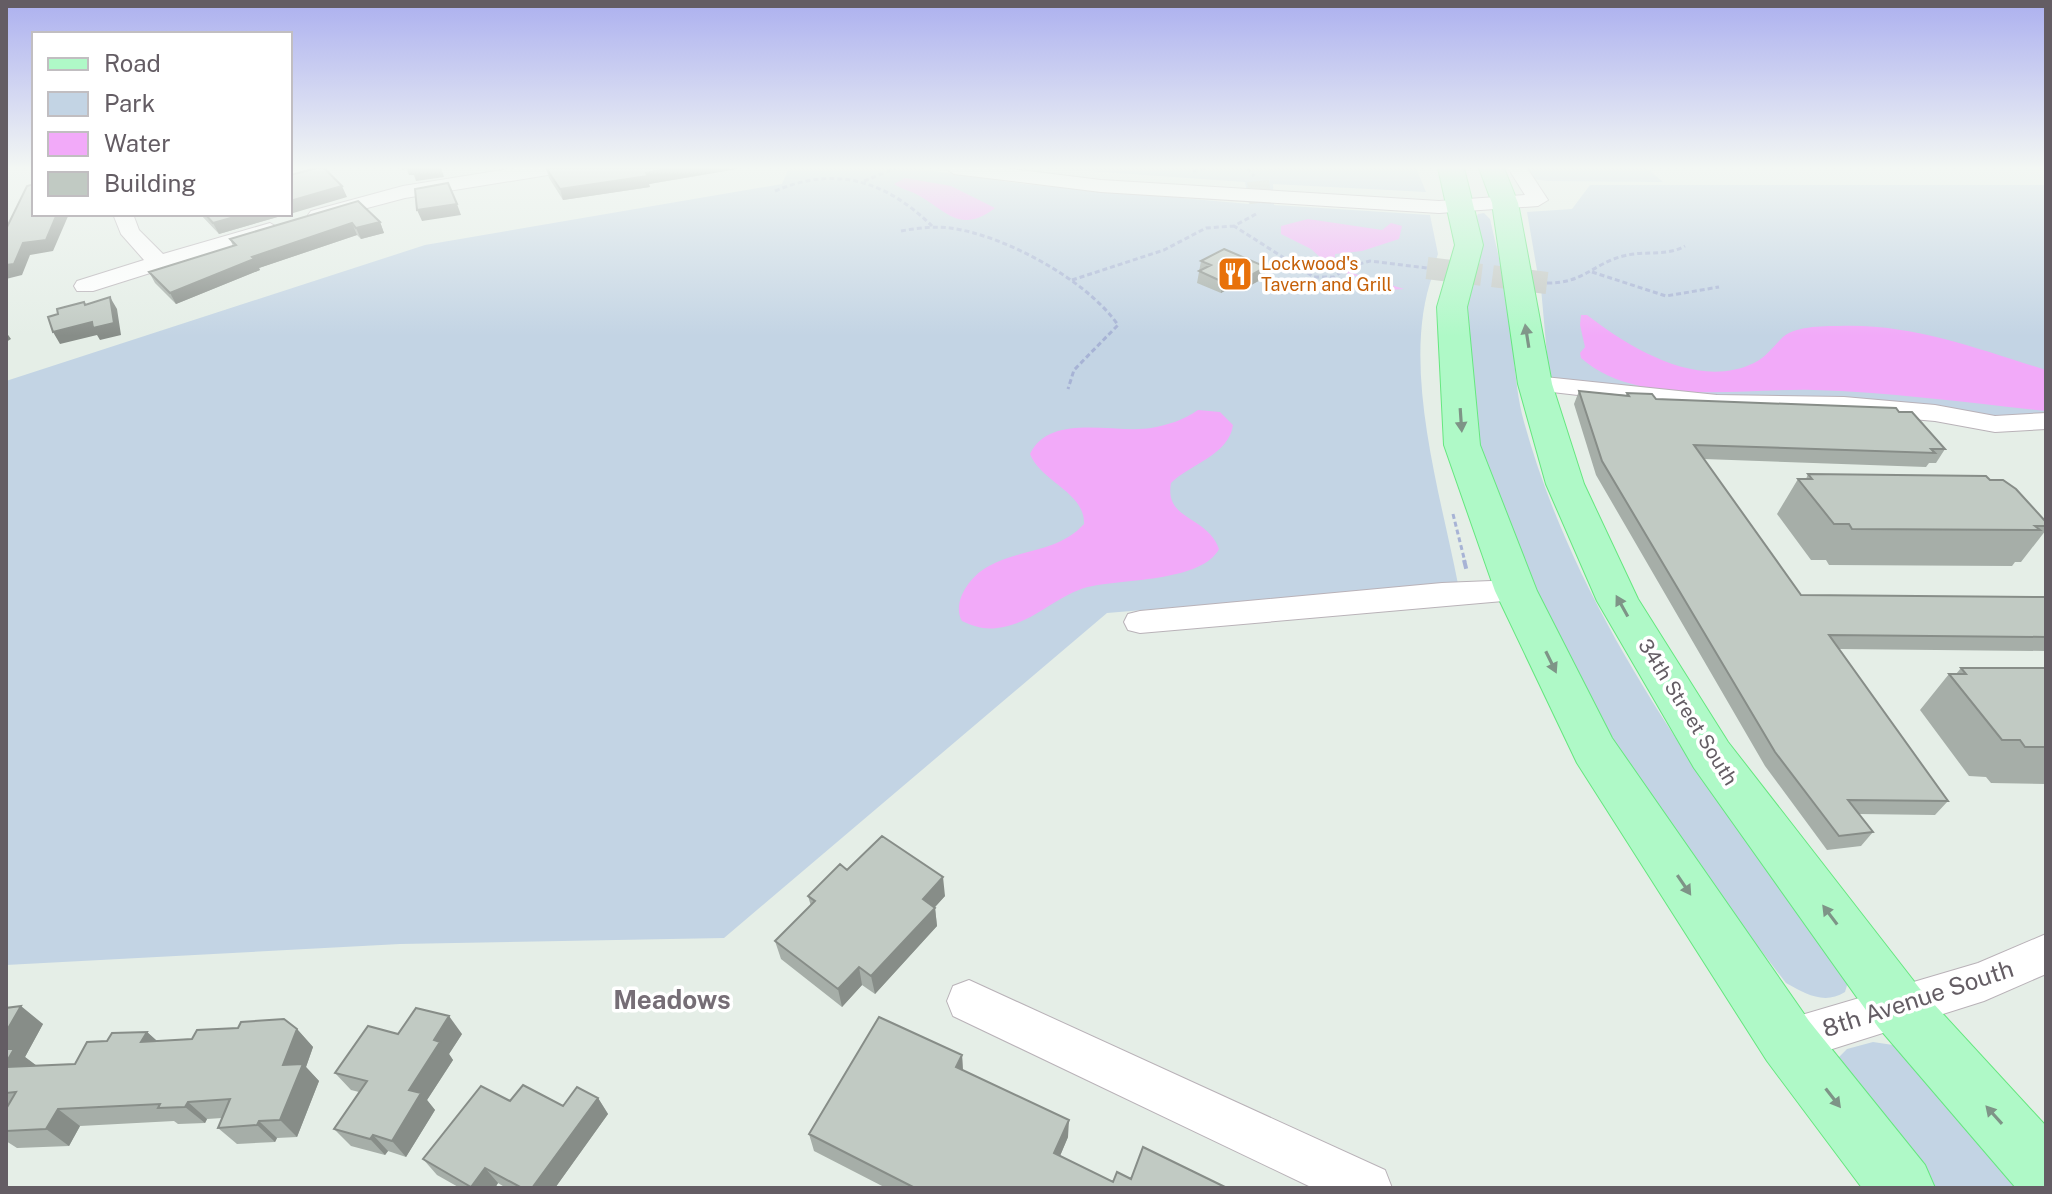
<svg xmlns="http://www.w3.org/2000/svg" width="2052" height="1194" font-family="'Public Sans',sans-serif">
<rect width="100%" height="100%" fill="#e5eee7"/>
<path fill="#c3d4e4" d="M789,168H913L1024,184L1249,204L1245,182L1044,168H1416L1426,192L1273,184L1274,205L1430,215L1438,254L1435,263L1473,267L1478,248L1476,218L1478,214L1484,213L1490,219L1502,271L1538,276L1527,212L1572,209L1590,185H2046V425L1550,389L1541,288L1506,283C1514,329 1512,377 1524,422C1582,632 1724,808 1848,982L1845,992C1824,1005 1806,994 1786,983L1635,786L1537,607L1484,467L1469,405L1463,331L1469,279L1433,274C1400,364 1440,491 1458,584L1107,613L724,938L400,944L6,965V381L425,245L782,184Z
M1522,168H1647L1663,182L1548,181L1532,179Z
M1873,1042L1893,1045L1917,1063L2025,1188H1926L1835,1061L1847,1049Z"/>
<path fill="#f2aaf9" d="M905,178L951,186L995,208C959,236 944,208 916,194C909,190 901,189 894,184Z
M1308,219L1382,230L1391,223L1402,226L1399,239L1362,251L1335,254V263L1355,274L1404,289L1389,290L1381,284L1333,269L1311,249L1281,234V226Z
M1581,315H1587C1630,348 1698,390 1754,363C1766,357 1772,348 1781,339C1792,326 1823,326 1839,326C1911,323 1978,349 2046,370V411C1969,403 1891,392 1813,390C1744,388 1637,408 1581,358L1580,353L1585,347L1580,325Z
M1198,410L1220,412L1233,425C1229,455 1190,464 1171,483C1164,521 1207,515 1219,549C1202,581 1127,579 1093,586C1058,592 1033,625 997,628C984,630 973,626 962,621C951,602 971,575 989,566C1020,549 1059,552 1084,524C1085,492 1041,482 1030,454C1050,412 1115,434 1151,428C1168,425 1184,420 1198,410Z"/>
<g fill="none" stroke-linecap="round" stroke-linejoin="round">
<path stroke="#c5cac6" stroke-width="22" stroke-dasharray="22 11" stroke-linecap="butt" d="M1258,181L1261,205
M1427,268L1547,283"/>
<defs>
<path id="minor" d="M515,168H563L554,174L405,198L318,221L308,215L311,211L403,186Z
M945,168H1004L1101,180L1439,201L1525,195L1508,168H1527L1548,200L1538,206L1439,213L1101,192L954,174Z
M113,214H133L139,230L163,254L270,223L280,229L277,233L93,291H77L74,286L77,281L144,260L121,234Z
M1535,376L1717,395L1844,397L1935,405L1995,416L2046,413V429L1995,432L1935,421L1844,413L1717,411L1526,389L1522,384L1526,379Z
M1516,580L1527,583L1532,591L1527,599L1140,633L1128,630L1124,622L1128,614L1140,611L1442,583Z
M2046,934V974L1984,1001L1788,1063L1772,1056L1765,1041L1772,1026L1788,1019L1978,963Z
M969,980L1385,1170L1392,1188H1313L953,1016L947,1001L953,986Z"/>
<path id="major" d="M1438,168H1464L1483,245L1467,307L1480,445L1537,591L1612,738L1809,1021L1925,1165L1935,1188H1862L1767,1061L1577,763L1495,591L1444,445L1437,307L1455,245Z
M1479,168H1504L1518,203L1552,384L1584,484L1638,599L1728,742L1920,989L2046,1126V1188H2016L1878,1027L1694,768L1597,601L1546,484L1518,384L1492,203Z"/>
</defs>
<use href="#minor" stroke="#b9b2b8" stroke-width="2"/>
<use href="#major" stroke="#65e77f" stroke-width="2"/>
<path stroke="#a7b3d5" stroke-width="3" stroke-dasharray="5 3" stroke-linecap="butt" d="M1247,168L1254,176
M1193,172L1206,168
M864,181L896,168
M775,191C836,165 886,181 932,226
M1256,214L1234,226L1314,277H1334L1348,267L1370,261L1427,268
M901,231C917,228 934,226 950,228C1004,235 1087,280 1118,325L1074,370L1068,389
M1592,272L1666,296L1719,287
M1072,280L1164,250L1206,228L1234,226
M1547,283C1582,284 1593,264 1623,256C1645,250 1665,257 1685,246
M1453,514L1465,562"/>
<path stroke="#a7b3d5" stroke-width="4" stroke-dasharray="9 4" stroke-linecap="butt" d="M1464,560L1467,572"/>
<use href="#minor" fill="#fff" fill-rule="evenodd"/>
<use href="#major" fill="#aff9c7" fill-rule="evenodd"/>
</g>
<path fill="#a6aea8" d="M546,168H737V169L649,184L650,187L563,200L549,178Z
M200,214H288L219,234Z
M380,222L384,233L361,239L357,235L259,268L260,270L176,304L155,283L149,272L233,246L230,239Z
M1201,261L1266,267L1264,278L1242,290L1233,286L1221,293L1197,283Z
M1579,391L1626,395L1627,393L1656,399L1945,449L1936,463H1929L1926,467L1704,459L1801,595L2046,597V651L1839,649L1948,801L1935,815L1859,814L1873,832L1861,846L1827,850L1765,766L1596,475L1574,404Z
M1808,474L1990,480L2046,522V530L2021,562H2015L2012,566L1829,565L1826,560H1811L1777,514L1798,479H1806Z
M1961,668H2046V784L1991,783L1986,777L1969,776L1920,710L1949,674H1956Z
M847,870L945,896L935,907L937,926L875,994L862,985L842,1007L781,959L775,941L811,906L808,896Z
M6,1008L43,1024L25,1057L37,1066L75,1064L107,1041L147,1032L157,1041L192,1039L297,1029L313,1047L306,1067L319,1081L297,1137L277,1138L275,1142L237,1144L218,1128L222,1118L207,1119L205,1123L178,1124L174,1121L80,1126L69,1146L17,1148L6,1141Z
M398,1034H462L449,1054L453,1060L427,1100L435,1110L406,1157L388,1151L385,1155L351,1146L334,1129L359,1092L351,1090L335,1073Z
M962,1055L963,1070L1068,1137L1060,1156L1113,1182L1131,1179L1227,1188H886L814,1151L809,1134Z
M598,1098L608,1114L555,1188H506L498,1183L495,1188H460L437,1175L423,1159L510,1101L563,1106Z"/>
<path fill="#878d88" d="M402,168H441L444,177L416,181L414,175H409L407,169L402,170Z
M676,168L737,169L649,184L650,187L563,200L560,189Z
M342,186L347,197L290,214V201Z
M457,204L461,215L422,221L417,210Z
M57,214H69L53,251L30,255L22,275L6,279V265L23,243Z
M245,214H288L219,234L213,223Z
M380,222L384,233L361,239L356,228Z
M352,223L357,235L259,268L260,270L176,304L170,293L252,257Z
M1266,267L1264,278L1242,290L1244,279Z
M1234,275L1233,286L1221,293L1223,282Z
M110,297L117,309L121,335L100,340L97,335L60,344L53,332Z
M6,332L11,339L6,342Z
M943,877L945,896L925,918L923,899Z
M935,908L937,926L875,994L871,976Z
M859,967L862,985L842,1007L838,989Z
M21,1006L43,1024L25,1057L37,1066L6,1069V1032Z
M449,1016L462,1034L449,1054L453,1060L427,1100L435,1110L406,1157L392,1141L409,1090L434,1040Z
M297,1029L313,1047L306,1067L319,1081L297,1137L280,1120L283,1065Z
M147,1032L166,1049L141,1042Z
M962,1055L963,1073L956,1067Z
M598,1098L608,1114L555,1188H532Z
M188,1102L207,1119L205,1123L185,1107Z
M58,1109L80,1126L69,1146L46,1129Z
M1069,1120L1068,1137L1054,1170V1153Z
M259,1121L277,1138L275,1142L257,1125Z
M373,1135L388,1151L385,1155L370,1139Z
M485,1168L498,1183L495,1188H472L471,1187Z"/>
<path fill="#c1cac3" stroke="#878d88" stroke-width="2" d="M317,168H324L342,186L290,201V175Z
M546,168H676L646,173L648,176L560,189Z
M448,183L457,204L417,210L415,189Z
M34,184V214H57L46,240L23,243L14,264L6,265V229L27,186Z
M358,201L380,222L356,228L352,223L252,257L254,259L170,293L149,272L236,245L230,239Z
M205,214H245L213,223Z
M1224,249L1266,267L1244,279L1234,275L1223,282L1199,271L1211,265L1201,261Z
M110,297L114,323L93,328L92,322L53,332L48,317L58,314L57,309L84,302L85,305Z
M1579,391L1629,396L1627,393L1652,394L1656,399L1896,408L1899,412H1912L1945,449H1931L1935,453L1694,445L1801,595L2046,597V637L1829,635L1948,801L1848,800L1873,832L1839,836L1775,752L1602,461Z
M1808,474L1986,476L1990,480H2003L2016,489L2046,522V526H2035L2040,530L1852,529L1849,524H1834L1798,479H1812Z
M1961,668H2046V747H2025L2020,740H2002L1949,674H1966Z
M882,836L943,877L923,899L935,908L871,976L859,967L838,989L775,941L815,901L808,896L840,864L847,870Z
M21,1006L6,1032V1008Z
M416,1008L449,1016L434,1040L440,1042L409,1090L421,1093L392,1141L373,1135L370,1139L334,1129L367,1081L335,1073L368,1026L398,1034Z
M879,1017L962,1055L956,1067L1069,1120L1054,1153L1113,1182L1117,1172L1131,1179L1143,1147L1227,1188H915L809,1134Z
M284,1019L297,1029L283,1065L303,1064L280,1120L259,1121L257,1125L218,1128L230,1099L188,1102L185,1107L158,1108L160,1104L58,1109L46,1129L6,1131V1109L16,1092L6,1093V1067L75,1064L87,1042L107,1041L112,1033L147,1032L141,1042L192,1039L197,1030L238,1028L241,1022Z
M6,1049H14L6,1063Z
M523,1085L563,1106L577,1087L598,1098L532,1188H522L485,1168L471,1187L423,1159L481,1086L510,1101Z"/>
<defs><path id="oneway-solid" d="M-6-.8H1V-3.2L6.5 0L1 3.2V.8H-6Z" transform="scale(2)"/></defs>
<g fill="#7e9487">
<use href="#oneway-solid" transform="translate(1527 336) rotate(-99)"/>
<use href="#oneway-solid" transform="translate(1461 420) rotate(86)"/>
<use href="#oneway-solid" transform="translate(1622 606) rotate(-119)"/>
<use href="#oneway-solid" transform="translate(1551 662) rotate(64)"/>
<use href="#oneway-solid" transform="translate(1684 885) rotate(56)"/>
<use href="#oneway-solid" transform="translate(1830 915) rotate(-127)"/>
<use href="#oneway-solid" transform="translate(1833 1098) rotate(52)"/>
<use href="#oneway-solid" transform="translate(1994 1115) rotate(-132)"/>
</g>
<linearGradient id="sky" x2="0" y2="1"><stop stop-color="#acb0ef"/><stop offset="0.5" stop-color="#f3f7f4"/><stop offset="1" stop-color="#f3f7f4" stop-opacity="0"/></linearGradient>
<rect width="2052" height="336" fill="url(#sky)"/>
<defs>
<symbol id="restaurant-square" viewBox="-11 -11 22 22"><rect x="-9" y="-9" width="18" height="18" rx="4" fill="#e8710a" stroke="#fff"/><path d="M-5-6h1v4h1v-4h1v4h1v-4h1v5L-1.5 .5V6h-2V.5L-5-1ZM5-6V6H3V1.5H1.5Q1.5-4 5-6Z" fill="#fff"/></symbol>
</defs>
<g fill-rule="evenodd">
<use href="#restaurant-square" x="1215" y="254" width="40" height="40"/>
</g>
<g text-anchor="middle" stroke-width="7" stroke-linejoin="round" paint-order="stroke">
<g font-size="18" fill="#c56008" stroke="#fff" text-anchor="start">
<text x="1261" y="270">Lockwood's<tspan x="1261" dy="21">Tavern and Grill</tspan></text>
</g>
<g font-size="20" fill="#645d64" stroke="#fff">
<text transform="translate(1688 712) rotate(58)" y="7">34th Street South</text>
</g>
<g font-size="24" fill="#645d64" stroke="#fff">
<text transform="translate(1918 999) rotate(-18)" y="8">8th Avenue South</text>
</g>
<g font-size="26" font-weight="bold" fill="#766e76" stroke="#fff">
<text x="672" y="1009">Meadows</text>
</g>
</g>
<rect width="2052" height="1194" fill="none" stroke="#645d64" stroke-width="16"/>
<rect x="32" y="32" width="260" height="184" fill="#ffffff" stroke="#c1bec1" stroke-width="2"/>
<rect x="48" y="58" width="40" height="12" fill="#aff9c7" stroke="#c1bec1" stroke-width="2"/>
<text x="104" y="72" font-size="24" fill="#645d64">Road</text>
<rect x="48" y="92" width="40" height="24" fill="#c3d4e4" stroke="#c1bec1" stroke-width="2"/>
<text x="104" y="112" font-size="24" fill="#645d64">Park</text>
<rect x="48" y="132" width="40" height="24" fill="#f2aaf9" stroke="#c1bec1" stroke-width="2"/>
<text x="104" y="152" font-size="24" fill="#645d64">Water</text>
<rect x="48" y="172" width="40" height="24" fill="#c1cac3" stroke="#c1bec1" stroke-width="2"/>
<text x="104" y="192" font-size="24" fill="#645d64">Building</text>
</svg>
